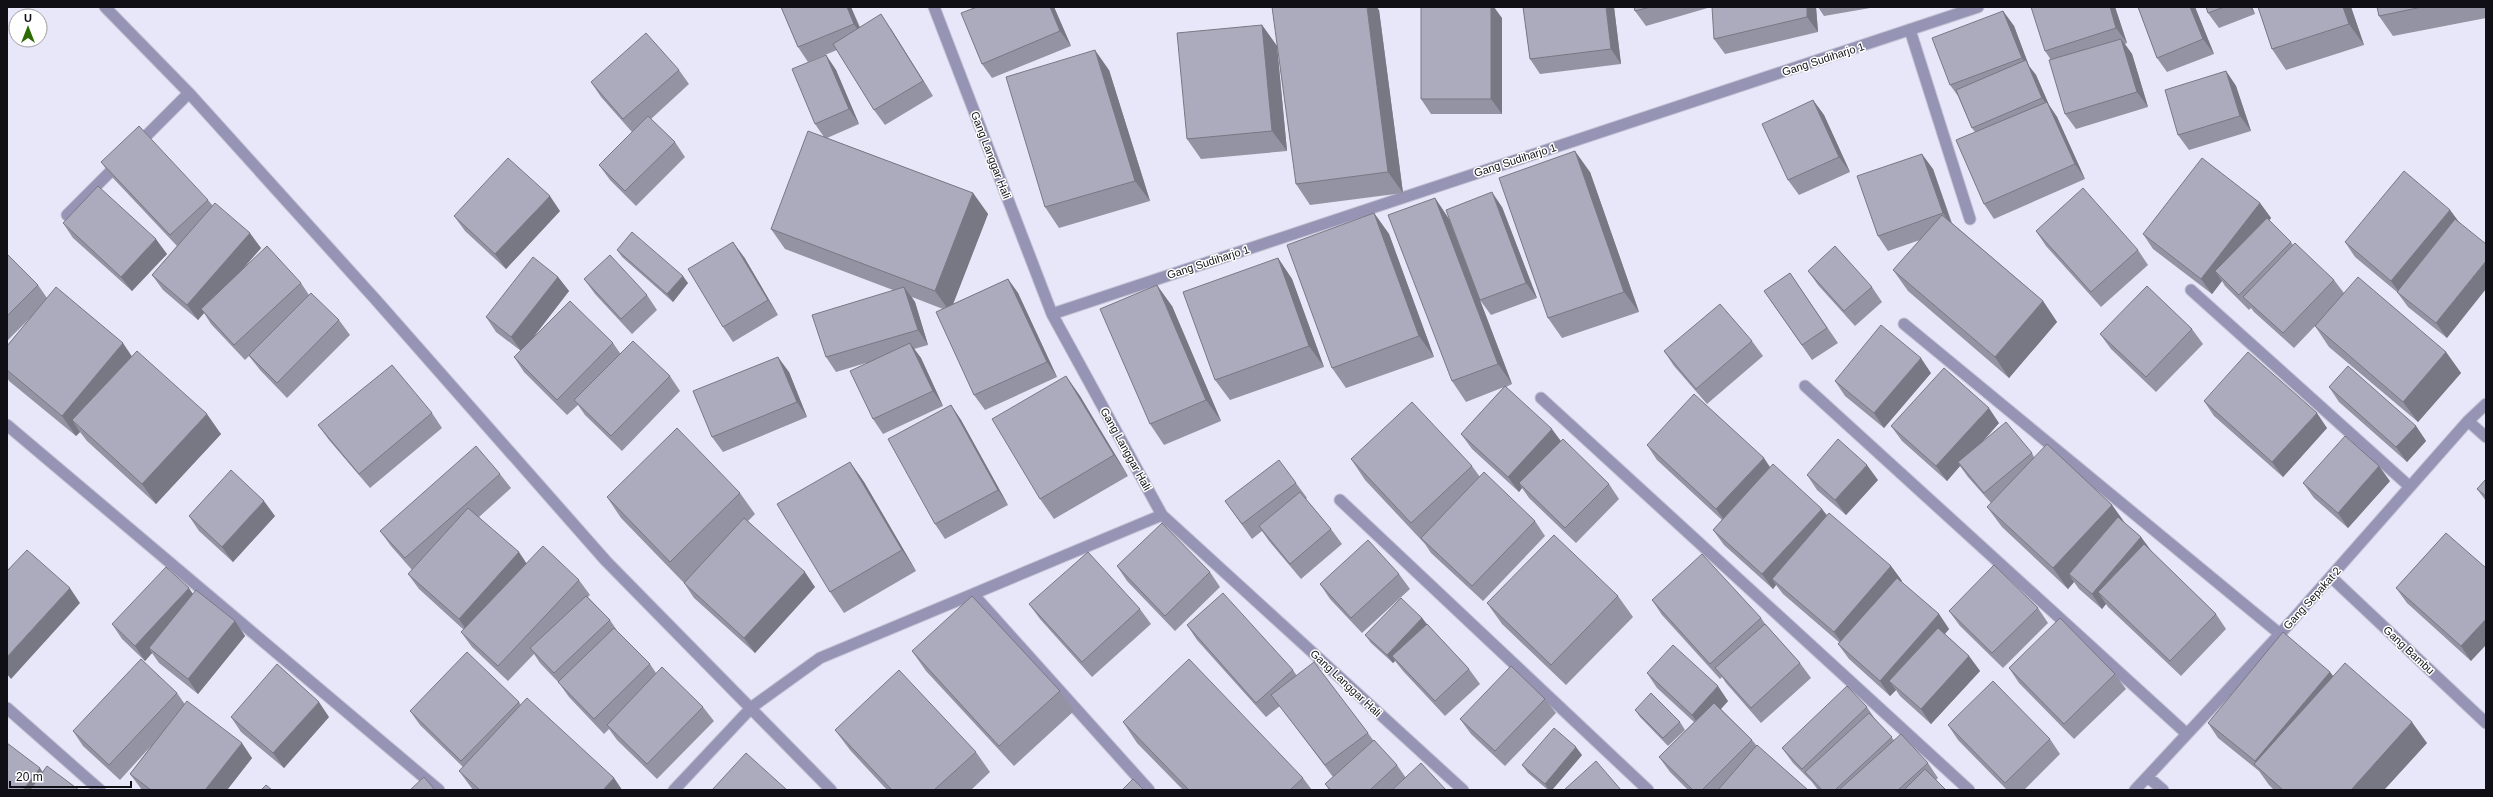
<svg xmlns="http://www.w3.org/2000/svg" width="2493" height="797" font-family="Arial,sans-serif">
<rect width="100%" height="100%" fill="#e7e7f9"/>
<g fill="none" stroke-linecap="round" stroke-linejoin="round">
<defs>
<path id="minor" d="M105,7L189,93L376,300L606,561L831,790
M934,7L1052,314L1162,515L1463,790
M1910,30L1970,219
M137,145L189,93
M67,215L119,163
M2191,290L2409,486
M1052,314L1978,7
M1904,324L2280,634
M1805,386L2187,734
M1541,398L1969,790
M2468,421L2486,437
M7,425L439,790
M1340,500L1648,790
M2331,577L2486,723
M973,594L1149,790
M7,708L100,790
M2148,777L2163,790
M674,790L752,707L820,658L1162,515
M2135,790L2280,634L2468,421L2486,404"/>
</defs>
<use href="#minor" stroke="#c4c4d5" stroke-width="13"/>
<use href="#minor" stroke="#9694b5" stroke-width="11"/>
</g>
<path fill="#9493a3" d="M781,7H851L860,27L891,29L933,96L885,125L874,110L837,50L808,62L798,47Z
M977,7H1054L1071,46L992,78L982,64Z
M1523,7H1614L1621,64L1540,74L1530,59Z
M1634,7H1711L1646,26L1635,11Z
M1816,7L1818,32L1725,54L1714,39Z
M1818,7H1876L1824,16Z
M2115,7L2127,43L2125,44L2132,54L2148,107L2076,129L2065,114L2051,60L2045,51Z
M2138,7H2195L2214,54L2167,72L2157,58Z
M2206,7H2252L2255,14L2219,28L2208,13Z
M2258,7H2351L2364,45L2286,70L2272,49Z
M2377,7H2486V18L2393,36L2379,16Z
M1379,10L1403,193L1310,205L1296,184Z
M2003,11L2014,26L2029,66L2036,75L2049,105L2057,117L2085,179L1994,219L1984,204L1975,132L1972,128L1958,96L1950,85Z
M1502,18V114H1431L1421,99Z
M1262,25L1277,46L1287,151L1201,159L1187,139Z
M826,55L836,70L859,124L827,138L973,193L988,214L953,304L1008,279L1018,293L1057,377L985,410L974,395L943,309L912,297L915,302L928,345L914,349L921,358L943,406L883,434L873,419L866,363L836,372L826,357L893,290L785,249L771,229L824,137L815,124Z
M679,70L689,84L651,119L675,142L685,157L636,206L610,180L599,165L632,132L601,97L591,82Z
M1109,70L1150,201L1059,228L1045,207Z
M2226,71L2236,86L2251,131L2189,150L2178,135Z
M1813,100L1824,115L1850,172L1799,195L1788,180Z
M101,162L208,200L213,206L261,248L240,272L301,283L309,295L339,320L350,335L287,398L260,370L249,356L245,360L211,324L204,313L198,320L163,290L152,275L177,246L112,177Z
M1933,169L1952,223L2043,301L2057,322L2009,378L1908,291L1893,270L1920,240L1888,251L1878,236Z
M1590,172L1639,312L1562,338L1548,318Z
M1435,198L1449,219L1512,384L1506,387L1561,441L1609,484L1619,499L1576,543L1529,498L1522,488L1519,492L1472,449L1461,434L1504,387L1466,402L1452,381Z
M2260,203L2271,218L2269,220L2291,242L2293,245L2334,280L2344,293L2446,352L2461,373L2418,422L2329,347L2315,326L2316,325L2294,348L2254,312L2251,308L2249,310L2225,286L2222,281L2212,294L2153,249L2143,234Z
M1502,207L1537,298L1491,315L1480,300Z
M2450,210L2459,222L2447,338L2408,307L2397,292L2355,257L2345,242Z
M560,211L506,269L465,231L454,216Z
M1374,213L1389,234L1434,357L1346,388L1332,368Z
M63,223L167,254L132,291L73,238Z
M2036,231L2138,250L2148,265L2101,307L2046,246Z
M617,250L688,283L673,302L622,257Z
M7,254L38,285L47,298L132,357L221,434L156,504L87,441L80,432L76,436L9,381L7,377V346L31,317L7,341Z
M744,257L778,315L733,342L723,327Z
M1278,258L1292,279L1324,367L1230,400L1215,380Z
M1808,271L1872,287L1882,302L1855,326L1818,285Z
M1790,273L1838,343L1812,360L1764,291Z
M558,277L569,291L529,343H613L620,353L670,376L680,391L622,451L585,415L578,405L567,415L524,372L514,357L521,351L496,332L486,317Z
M584,279L647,295L657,310L632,334L595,294Z
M1172,306L1221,421L1164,445L1150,424Z
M2192,329L2203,344L2156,392L2111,349L2100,334Z
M1752,341L1763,356L1707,404L1674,366L1664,351Z
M789,372L807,417L723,452L712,437Z
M1931,373L1884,428L1845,396L1835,381Z
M1066,376L1080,396L1128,476L1054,519L1040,499Z
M2329,387L2416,426L2426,441L2407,462L2339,402Z
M2204,401L2327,428L2283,477L2214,416Z
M951,405L961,420L1008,505L945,539L935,524Z
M432,413L442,428L370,488L329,440L318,425Z
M1999,423L1983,441L2032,453L2034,457L2112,505L2125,523L2141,537L2152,552L2216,614L2226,629L2181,676L2108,607L2106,604L2102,609L2079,589L2074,582L2068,589L2002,527L1987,507L1991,503L1968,477L1960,466L1947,481L1902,441L1891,426Z
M1647,445L1770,467L1822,509L1827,515L1891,566L1902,581L1901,582L1939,614L1949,629L1945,634L1969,656L1980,671L1931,724L1900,696L1896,690L1890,696L1849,659L1838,644L1840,643L1783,594L1776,585L1773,589L1724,545L1713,530L1722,520L1657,460Z
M1351,459L1472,466L1480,477L1535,521L1545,536L1483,601L1431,553L1425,544L1365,480Z
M850,462L864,482L916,571L844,613L830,592Z
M500,474L511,488L479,517L526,564L579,580L590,595L588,597L610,620L618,632L650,664L656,673L703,707L714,721L657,779L617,740L609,729L604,734L569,697L559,683L540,663L534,654L508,681L472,647L461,632L464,630L419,589L408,574L412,570L391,546L380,531Z
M1807,475L1878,480L1846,515L1817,490Z
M2486,479V501L2477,489Z
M2390,481L2348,528L2314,498L2303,483Z
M1296,483L1307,498L1306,499L1331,529L1342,544L1301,579L1269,541L1262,531L1252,539L1225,501Z
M740,493L755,514L748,521L815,587L755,653L694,598L684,583L621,518L607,497Z
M189,516H275L233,562L199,531Z
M2446,533L2471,661L2407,603L2396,588Z
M1117,566L1210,572L1220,587L1175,631L1127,581Z
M1399,574L1410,589L1362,633L1330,599L1320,584Z
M193,594L235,621L245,636L198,694L159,663L152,653L145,661L122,639L112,624Z
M1618,596L1633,617L1566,685L1502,624L1487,603Z
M1652,600L1761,618L1766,625L1800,663L1811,678L1761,723L1726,683L1722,677L1720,679L1662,615Z
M1029,604L1140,609L1151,624L1092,677L1040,619Z
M2038,608L2048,623L2003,668L1960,626L1949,611Z
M1422,618L1427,624L1469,669L1480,684L1445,716L1403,671L1395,661L1393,663L1371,643L1365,635Z
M1187,625L1293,670L1297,676L1368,733L1373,740L1397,765L1406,778L1446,790H1329L1325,784L1333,777L1280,706L1266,717L1197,640Z
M912,651L1060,691L1074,711L1014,766L926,671Z
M2009,668L2115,674L2126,689L2074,739L2019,683Z
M2330,672L2333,676L2427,743L2384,790H2274L2269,785L2259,771L2218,738L2208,723Z
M1647,673L1728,701L1721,709L1752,740L1757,746L1808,790H1688L1670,772L1659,757L1694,722L1657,688Z
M177,693L184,703L252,758L227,790H142L130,774L151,746L120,780L83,746L73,731Z
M1545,699L1556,713L1505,766L1471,734L1460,719Z
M519,702L521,705L614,778L622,790H473L459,771L463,767L420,725L410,711Z
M1867,707L1877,722L1894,740L1928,763L1938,778L1936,780L1946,790H1818L1812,782L1793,763L1782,748Z
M1635,710L1680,722L1685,730L1668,746L1640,717Z
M231,717H329L284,768L241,732Z
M1123,722L1303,778L1312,790H1183L1137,743Z
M1948,725L2050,739L2060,754L2024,790H2007L1958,740Z
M835,730L976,752L990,772L971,790H887L850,750Z
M1582,755L1552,790H1548L1528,773L1522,765Z"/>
<path fill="#787884" d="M847,7H851L864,39L854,24Z
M1050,7H1054L1071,46L1060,31Z
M1367,7H1377L1379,10L1403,193L1388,172Z
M1491,7H1494L1502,18V114L1491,99Z
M1606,7H1614L1621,64L1611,49Z
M1807,7H1816L1818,32L1807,17Z
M2110,7H2115L2127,43L2116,28Z
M2190,7H2195L2214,54L2203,39Z
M2250,7H2252L2255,14Z
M2343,7H2351L2364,45L2349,24Z
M2003,11L2014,26L2029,66L2036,75L2049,105L2057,117L2085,179L2075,164L2050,109L2042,98L2029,68L2022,58Z
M881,14L891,29L933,96L923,81Z
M1262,25L1277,46L1287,151L1272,131Z
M2121,39L2132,54L2148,107L2137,92Z
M1095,50L1109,70L1150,201L1135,181Z
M826,55L836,70L859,124L849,109Z
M2226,71L2236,86L2251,131L2240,116Z
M1813,100L1824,115L1850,172L1839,157Z
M1575,151L1590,172L1639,312L1624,292Z
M1922,154L1933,169L1953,228L1943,213Z
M1492,192L1502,207L1537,298L1526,283Z
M973,193L988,214L950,312L935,291Z
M550,196L560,211L506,269L495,254Z
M1435,198L1449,219L1512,384L1498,364Z
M2260,203L2271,218L2223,279L2215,271L2222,281L2212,294L2201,279Z
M2450,210L2461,225L2402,296L2391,281Z
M1374,213L1389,234L1434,357L1419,336Z
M250,233L261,248L204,313L201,309L204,313L198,320L187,305Z
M156,239L167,254L132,291L121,277Z
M733,242L744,257L778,315L768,300Z
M1278,258L1292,279L1324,367L1309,346Z
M2486,261V289L2447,338L2436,323Z
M683,276L688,283L673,302L667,294Z
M558,277L569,291L522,352L511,337Z
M1008,279L1018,293L1057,377L1047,362Z
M1157,285L1172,306L1221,421L1206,400Z
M904,287L915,302L928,345L918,330Z
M2043,301L2057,322L2009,378L1995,357Z
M123,343L137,364L72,420L80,432L76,436L62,416Z
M910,343L921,358L943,406L933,391Z
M2446,352L2461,373L2418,422L2403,402Z
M778,357L789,372L807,417L797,402Z
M1921,358L1931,373L1884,428L1874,413Z
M1066,376L1080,396L1128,476L1114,455Z
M951,405L961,420L1008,505L998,490Z
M1989,408L1999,423L1961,466L1958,462L1960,466L1947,481L1936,466Z
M2317,413L2327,428L2283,477L2272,462Z
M207,414L221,434L156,504L142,484Z
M2416,426L2426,441L2407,462L2396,447Z
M1552,429L1563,444L1519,483L1522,488L1519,492L1508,477Z
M1764,458L1774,473L1727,524L1716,509Z
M850,462L864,482L916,571L902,550Z
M1867,465L1878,480L1846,515L1835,500Z
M2379,466L2390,481L2348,528L2338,513Z
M264,501L275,516L233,562L222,547Z
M2112,505L2127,526L2069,574L2074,582L2068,589L2053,568Z
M1822,509L1832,524L1772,579L1776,585L1773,589L1762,574Z
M2141,537L2152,552L2098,592L2106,604L2102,609L2092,594Z
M519,552L529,567L469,634L459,619Z
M1891,566L1902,581L1845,647L1834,632Z
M805,572L815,587L755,653L744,638Z
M70,588L80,603L11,679L7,674V657Z
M189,588L199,603L149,648L152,653L145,661L135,646Z
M1939,614L1949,629L1897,688L1889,681L1896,690L1890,696L1880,681Z
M1422,618L1428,626L1392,656L1395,661L1393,663L1387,655Z
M2486,619V645L2471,661L2461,646Z
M235,621L245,636L198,694L188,679Z
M1969,656L1980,671L1931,724L1921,709Z
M2330,672L2341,687L2262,771L2255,761Z
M1718,686L1728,701L1702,730L1692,715Z
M319,702L329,717L284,768L273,753Z
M2412,722L2427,743L2384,790H2351Z
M242,743L252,758L227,790H205Z
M1576,747L1582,755L1552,790H1549L1545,784Z
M40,768L50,783L45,790H23Z
M614,778L622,790H603Z"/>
<path fill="#acabbd" stroke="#787884" d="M781,7H847L854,24L798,47Z
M977,7H1050L1060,31L982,64L961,13Z
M1272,7H1367L1388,172L1296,184Z
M1421,7H1491V99H1421Z
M1523,7H1606L1611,49L1530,59Z
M1634,7H1650L1635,11Z
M1712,7H1807V17L1714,39Z
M2031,7H2110L2116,28L2045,51Z
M2138,7H2190L2203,39L2157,58Z
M2206,7H2224L2208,13Z
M2258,7H2343L2349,24L2272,49Z
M2377,7H2422L2379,16Z
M2003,11L2022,58L1950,85L1932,38Z
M881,14L923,81L874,110L833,44Z
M1262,25L1272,131L1187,139L1177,33Z
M646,33L679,70L623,119L591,82Z
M2121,39L2137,92L2065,114L2049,60Z
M1095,50L1135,181L1045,207L1006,77Z
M826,55L849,109L815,124L792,69Z
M2026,60L2042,98L1972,128L1956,90Z
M2226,71L2240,116L2178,135L2165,90Z
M1813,100L1839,157L1788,180L1762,124Z
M2047,102L2075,164L1984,204L1956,140Z
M648,116L675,142L625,191L599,165Z
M139,126L208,200L170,235L101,162Z
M808,131L973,193L935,291L771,229Z
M1575,151L1624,292L1548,318L1499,178Z
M1922,154L1943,213L1878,236L1857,176Z
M508,158L550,196L495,254L454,216Z
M2202,158L2260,203L2201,279L2143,234Z
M2404,171L2450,210L2391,281L2345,242Z
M98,186L156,239L121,277L63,223Z
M2083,188L2138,250L2091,292L2036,231Z
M1492,192L1526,283L1480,300L1446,210Z
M1435,198L1498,364L1452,381L1388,215Z
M215,203L250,233L187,305L152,275Z
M1374,213L1419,336L1332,368L1287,245Z
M1942,215L2043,301L1995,357L1893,270Z
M2267,218L2291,242L2239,295L2215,271Z
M2455,219L2486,244V261L2436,323L2397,292Z
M632,232L683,276L667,294L617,250Z
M733,242L768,300L723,327L688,269Z
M2295,243L2334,280L2283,333L2243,297Z
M267,246L301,283L234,345L201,309Z
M1835,246L1872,287L1844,311L1808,271Z
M7,254L38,285L7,316Z
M610,255L647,295L621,319L584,279Z
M533,257L558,277L511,337L486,317Z
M1278,258L1309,346L1215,380L1183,292Z
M1790,273L1827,328L1802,345L1764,291Z
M2358,277L2446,352L2403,402L2315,326Z
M1008,279L1047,362L974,395L936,312Z
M1157,285L1206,400L1150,424L1100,309Z
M2147,286L2192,329L2146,377L2100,334Z
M56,287L123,343L62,416L7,370V346Z
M904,287L918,330L826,357L812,315Z
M311,293L339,320L277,383L249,355Z
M570,301L613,343L557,400L514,357Z
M1720,304L1752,341L1696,389L1664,351Z
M1881,325L1921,358L1874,413L1835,381Z
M633,341L670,376L611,436L574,400Z
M910,343L933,391L873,419L850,371Z
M137,351L207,414L142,484L72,420Z
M2248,352L2317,413L2272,462L2204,401Z
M778,357L797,402L712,437L693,391Z
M392,365L432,413L359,474L318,425Z
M2348,366L2416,426L2396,447L2329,387Z
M1944,368L1989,408L1936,466L1891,426Z
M1066,376L1114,455L1040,499L992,419Z
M1505,386L1552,429L1508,477L1461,434Z
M1694,394L1764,458L1716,509L1647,445Z
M1412,402L1472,466L1411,523L1351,459Z
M951,405L998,490L935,524L888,439Z
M2006,422L2032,453L1984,493L1958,462Z
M677,428L740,493L670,562L607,497Z
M2345,436L2379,466L2338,513L2303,483Z
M1563,439L1609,484L1565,528L1519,483Z
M1838,439L1867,465L1835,500L1807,475Z
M2047,444L2112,505L2053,568L1987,507Z
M476,446L500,474L405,558L380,531Z
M1279,460L1296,483L1242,524L1225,501Z
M850,462L902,550L830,592L777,504Z
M1773,464L1822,509L1762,574L1713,530Z
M231,470L264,501L222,547L189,516Z
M1484,472L1535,521L1472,586L1421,538Z
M2486,479V496L2477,489Z
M1300,492L1331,529L1290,564L1259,526Z
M468,508L519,552L459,619L408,574Z
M1829,513L1891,566L1834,632L1772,579Z
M2118,517L2141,537L2092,594L2069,574Z
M744,518L805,572L744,638L684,583Z
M1162,523L1210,572L1165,616L1117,566Z
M2446,533L2486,568V619L2461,646L2396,588Z
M1554,535L1618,596L1551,665L1487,603Z
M1368,540L1399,574L1351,618L1320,584Z
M2144,544L2216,614L2170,661L2098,592Z
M543,546L579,580L498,666L461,632Z
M27,550L70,588L7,657V571Z
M1088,552L1140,609L1082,662L1029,604Z
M1702,554L1761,618L1710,664L1652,600Z
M1994,565L2038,608L1992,653L1949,611Z
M166,567L189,588L135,646L112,624Z
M1897,578L1939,614L1880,681L1838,644Z
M196,590L235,621L188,679L149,648Z
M1223,593L1293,670L1256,703L1187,625Z
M586,596L610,620L554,673L530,648Z
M972,596L1060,691L999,746L912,651Z
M1401,598L1422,618L1387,655L1365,635Z
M2060,618L2115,674L2064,724L2009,668Z
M1427,624L1469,669L1435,701L1392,656Z
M1765,624L1800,663L1751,708L1715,668Z
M614,628L650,664L594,719L558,682Z
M1938,628L1969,656L1921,709L1889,681Z
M2283,632L2330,672L2255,761L2208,723Z
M1673,645L1718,686L1692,715L1647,673Z
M467,652L519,702L461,761L410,711Z
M141,659L177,693L109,765L73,731Z
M1189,659L1303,778L1290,790H1189L1123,722Z
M1314,662L1368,733L1325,765L1271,695Z
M2345,663L2412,722L2351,790H2283L2254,764Z
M277,664L319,702L273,753L231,717Z
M1511,666L1545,699L1495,751L1460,719Z
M662,667L703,707L647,764L607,725Z
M899,670L976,752L934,790H892L835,730Z
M1993,681L2050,739L2005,783L1948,725Z
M1847,686L1867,707L1802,769L1782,748Z
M1651,693L1680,722L1663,738L1635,710Z
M527,698L614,778L603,790H480L459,771Z
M187,701L242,743L205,790H151L130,774Z
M1714,703L1752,740L1702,790H1693L1659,757Z
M1869,713L1892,737L1835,790H1822L1805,772Z
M1554,728L1576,747L1545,784L1522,765Z
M1901,734L1928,763L1898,790H1839Z
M1374,740L1397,765L1370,790H1331L1325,784Z
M7,743L40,768L23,790H7Z
M1757,745L1808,790H1718Z
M746,753L787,790H712Z
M1596,761L1621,790H1564Z
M1421,763L1446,790H1392Z
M47,766L79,790H30Z
M1925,769L1946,790H1904Z
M424,777L435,790H410Z
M1133,779L1144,790H1122Z
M266,785L272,790H261Z"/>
<g text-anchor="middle" stroke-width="3" stroke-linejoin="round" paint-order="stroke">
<g font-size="11" fill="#0f0f15" stroke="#fff">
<text transform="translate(1823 59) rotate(-18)" y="4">Gang Sudiharjo 1</text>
<text transform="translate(991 155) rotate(69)" y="4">Gang Langgar Hali</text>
<text transform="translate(1515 160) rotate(-18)" y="4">Gang Sudiharjo 1</text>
<text transform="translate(1208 262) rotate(-18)" y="4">Gang Sudiharjo 1</text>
<text transform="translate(1126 449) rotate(61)" y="4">Gang Langgar Hali</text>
<text transform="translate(2312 598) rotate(-48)" y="4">Gang Sepakat 2</text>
<text transform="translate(2409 650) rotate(43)" y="4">Gang Bambu</text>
<text transform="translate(1346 683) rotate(43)" y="4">Gang Langgar Hali</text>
</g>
</g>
<rect width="2493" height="797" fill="none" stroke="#0f0f15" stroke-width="16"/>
<g transform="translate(28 28)"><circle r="19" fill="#ffffff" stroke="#9f9fa1"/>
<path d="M0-3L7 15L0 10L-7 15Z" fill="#2c6b00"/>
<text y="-6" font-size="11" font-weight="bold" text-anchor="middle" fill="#0f0f15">U</text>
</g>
<path d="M10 781v6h121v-6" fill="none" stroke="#0f0f15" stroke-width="2"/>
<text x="16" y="781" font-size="12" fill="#0f0f15" stroke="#ffffff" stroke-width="3" paint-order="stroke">20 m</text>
</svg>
